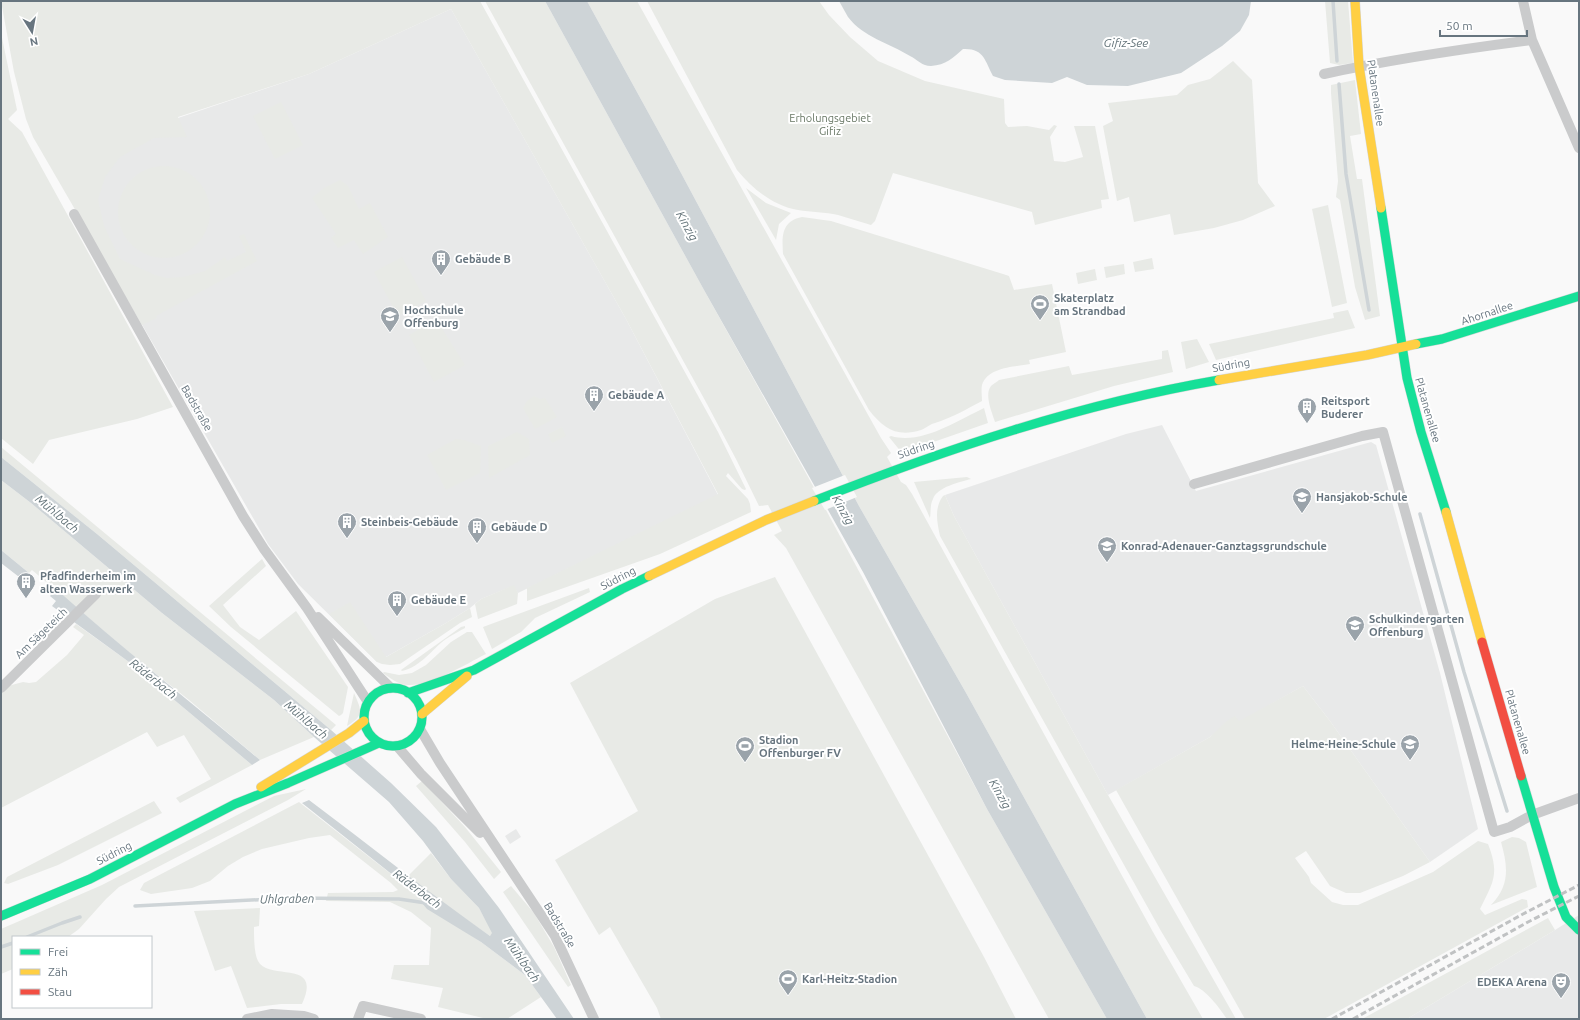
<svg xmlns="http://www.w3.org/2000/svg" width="1580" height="1020" font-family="Ubuntu,sans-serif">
<rect width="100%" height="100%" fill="#f9f9f9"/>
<path fill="#e8e9e9" d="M451,9L626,319L718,495L518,593L513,586L481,599L470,608L446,623L377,662L298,584L268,544L74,206L86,190L105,159L178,118L309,74Z
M1162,425L1196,491L1371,442L1376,445L1440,673L1478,829L1430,862L1330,721L1303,686L1239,722L1223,727L1210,737L1108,795L954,516L945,495L1126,434Z
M516,829L521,837L510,844L505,836Z
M1579,915V1019H1407L1555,930Z"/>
<path fill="#e8eae6" d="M1,1H480L718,432L746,489L745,490L742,489L728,473L726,476L748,499L750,504L751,512L660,554L527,601V588L718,494L626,319L451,9L309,74L178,117L187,137L154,138L120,157L105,177L98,200L104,226L120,259L155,275L167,278L183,277L205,271L225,257L227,261L246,252L239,236L244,234L257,261L156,316L157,318L142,325L33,137L26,119L14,72Z
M485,1H545L704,290L812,484L987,809L1107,1019H1049L786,548L774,535L782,531L768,505L759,506L737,461L707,404Z
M587,1H637L881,438L891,453L887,457L901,482L906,485L912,494L1153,932L1203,1019H1147L965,691L859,506L665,143Z
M647,1H819L829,15L850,37L878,61L925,81L1004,99L1005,123L1008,127L1027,126L1049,130L1054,125L1057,126L1050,137L1054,161L1065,162L1083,157L1074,126H1095L1109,199L1101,200L1102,208L1035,225L1032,212L893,173L875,221L871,225C860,222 849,218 838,215C825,212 811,212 798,210C773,206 753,189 737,170Z
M1325,1H1348L1353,63L1339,65L1330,63Z
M1,33L17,110L8,119L22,132L173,407L137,419L49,440L33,464L1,438Z
M1233,61L1252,80L1258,183L1275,206L1243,220L1214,228L1174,235L1170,214L1134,222L1129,197L1117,201L1103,126L1113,121L1108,103L1177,95L1188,85L1210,79Z
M1355,80L1361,134L1350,136L1357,179H1362L1380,316L1365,320L1355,287L1340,200L1336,197L1338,181L1331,93V85Z
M281,102L303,145L275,159L253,116Z
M118 212a46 46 0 1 1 92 0a46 46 0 1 1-92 0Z
M340,180L348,186L359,209L370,203L388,237L363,254L354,240L338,248L331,238L336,234L312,198L324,188Z
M746,188L766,203L791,213L779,224L776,240Z
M1328,205L1347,303L1332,307L1312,209Z
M802,217L831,221L1003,274L1009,276L1014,290L1052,284L1066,352L1029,360L1030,364C1015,367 988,367 982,385C981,390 982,396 982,401C967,409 951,418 935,423C930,424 926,428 921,430C897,438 883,428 869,410L783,254C782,237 781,221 802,217Z
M402,257L426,301L398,316L374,272Z
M1152,258L1154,269L1135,272L1133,262Z
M1124,264L1125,274L1106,278L1104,267Z
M1095,269L1097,280L1078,284L1076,273Z
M1348,310L1355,328L1216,360L1209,344L1334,318L1333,313Z
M436,319L465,365L434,382L409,335Z
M1197,339L1209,362L1186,369L1181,342Z
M1168,350L1173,372L1114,386L995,422C992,412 984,395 991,386C993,384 997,382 999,380L1069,366L1072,375L1162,359V351Z
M534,396L540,399L545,398L557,417L535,429L523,408L527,401Z
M984,408L988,423L902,453L889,437L891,436C921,445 957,421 984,408Z
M562,427L566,436L552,443L548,434Z
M517,432L529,439L530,455L489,478L488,446Z
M456,439L464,440L481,446L480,473L446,490L427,455Z
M1,447L336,725L331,730L97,534L1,457Z
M967,477L971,479C960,482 937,487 933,499C930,504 931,512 930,518L914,482Z
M1,480L31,503L162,613L274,700L314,737L260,760L189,700L137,659L32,570L29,573L1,550Z
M945,495L954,516L1108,795L1236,1019H1227C1220,1009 1206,989 1194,986L1161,931L940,536C937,522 934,508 943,496Z
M262,559L266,566L223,605L240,627L259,640L296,611L348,687L343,713L341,715L339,716L231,627L209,606Z
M775,577L984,957L1016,1019H661L657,1008L610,927L599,935L555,860L638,811L570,683L715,599Z
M514,585L518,593L517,604L478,619L475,604L481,599Z
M589,588L590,592L535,618L521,632L492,649L483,627Z
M350,602L386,657L446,623L470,608L472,617L460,623L400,664L390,665L382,664L377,662L329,614Z
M76,624L129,662L252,765L180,803L176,798L211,779L184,735L157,747L147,732L1,808V691L4,687L23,682L29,683L36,682L67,655L84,635L73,627Z
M465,626V628C459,631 452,635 446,639C431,650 422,666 402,671L401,670L461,627Z
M467,632H472L486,654C464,665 431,686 408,685C399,685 390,678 383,673L384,672L399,675L412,673L426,665L451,642Z
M1303,686L1330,721L1430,862L1403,876L1360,893H1346L1330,886L1306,851L1295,858L1309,877L1311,883L1332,902L1343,905H1358L1433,872L1478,841L1488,844C1500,875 1493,882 1480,909L1485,915L1522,899L1527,900L1528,907L1324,1019H1245L1116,790L1210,737C1219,729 1225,721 1235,716L1239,721Z
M354,693C361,709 365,716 347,726Z
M422,781L465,827L501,872L494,879L465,842L416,786Z
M306,789L288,800L119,887L106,899L79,929L68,937H13V969L1,974V929L102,885L274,796Z
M154,801L162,813L58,865L8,884L4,883L7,877Z
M299,802L423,899L422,903L481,942L525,975L541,997L507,1019H487L438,1007L443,988L391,979L394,965H429L431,928L411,912L390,902L326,901L328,893L393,892L398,890L391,883L330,835L309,838L262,849L243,857L228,866L210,881L192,888L151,894L140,890L144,883Z
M1512,837L1519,838L1526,842L1537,887L1491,905C1510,885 1508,867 1501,842Z
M431,853L451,879L479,908L493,933L490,936L433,896L408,876Z
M511,886L534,913L554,947L571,985L568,987L503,892Z
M260,908L259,926L254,927C254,935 254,954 258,961C269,982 323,958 302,1004H281L247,1008L231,966L215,971L194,911Z
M1548,918L1555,930L1407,1019H1362Z"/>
<path fill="#ced4d7" d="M545,1H587L665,143L859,506L965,691L1147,1019H1107L987,809L863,572L704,290Z
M839,1H1251L1249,15L1240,31L1222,46L1181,73L1128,86L1087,85L1067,77L1052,83L1005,80L993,76C985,61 984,48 963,49C953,58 946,65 931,66C922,66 918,60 910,56C889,43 863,37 848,17C845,12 842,6 839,1Z
M1,457L97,534L331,730L391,783L436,827L499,908L574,1019H557L525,975L481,942L427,909L422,903L423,899L302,803L309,800C369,845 428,892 490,936L492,933L479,908L451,879L423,841L389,802L314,737L274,700L162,613L31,503L1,480Z
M1,550L29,573L23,580L1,563Z
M56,589C122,648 192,703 260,760L252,765L129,662L52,606L56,601L50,596Z"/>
<path fill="#f9f9f9" d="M845,475L857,497L825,510L812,488Z"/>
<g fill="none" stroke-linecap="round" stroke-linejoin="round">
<path stroke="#ced4d7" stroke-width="3.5" d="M1333,1L1337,61
M1339,84L1346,174L1369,310
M1420,514L1464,672L1507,811
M135,906L292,898L399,899L426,903
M27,937L62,923L80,917
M1,947L13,943"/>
<defs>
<path id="fast" d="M1381,208L1407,378L1421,432L1446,512
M1416,344L1442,339L1579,296
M814,501C946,449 1080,404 1219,380
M364 717a29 29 0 1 1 58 0a29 29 0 1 1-58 0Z
M408,693L474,670L622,589L649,576
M1521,776L1554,887L1566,917L1579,930
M1,916L90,879L235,804L288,783L379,743"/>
<path id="slow" d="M1355,1L1359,66L1381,208
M1219,380L1367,355L1416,344
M1446,512L1482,642
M649,576L766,520L814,501
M422,714L467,676
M261,787L349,733L364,721"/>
<path id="jam" d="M1482,642L1521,776"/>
</defs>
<use href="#fast" stroke="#d5d6d6" stroke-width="10"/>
<use href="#slow" stroke="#d5d6d6" stroke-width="10"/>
<use href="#jam" stroke="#d5d6d6" stroke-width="10"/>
<path stroke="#cacbcc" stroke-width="10" d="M1523,1L1532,40L1579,148
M1324,74C1393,59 1462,49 1532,40
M74,214L243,516L264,549L307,608L368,702
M1194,484L1362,436L1383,432L1494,832L1510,827L1532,815L1579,798
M318,617L391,688
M1,688L96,594
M420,729L440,763L555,936L594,1019
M397,746L421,774L480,833
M247,1019L272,1014L304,1016L314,1019
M358,1019L363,1006L421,1019"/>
<use href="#fast" stroke="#16e098" stroke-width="9"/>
<use href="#slow" stroke="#ffcf43" stroke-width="9"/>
<use href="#jam" stroke="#f24e42" stroke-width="9"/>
<path stroke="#c0c2c3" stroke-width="3" stroke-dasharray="6 3" stroke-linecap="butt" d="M1332,1019L1523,914L1579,885
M1353,1019L1528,922L1579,896"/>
</g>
<defs>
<symbol id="building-pin" viewBox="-11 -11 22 30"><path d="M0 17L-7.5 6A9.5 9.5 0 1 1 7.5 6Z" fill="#9aa3aa" stroke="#fff"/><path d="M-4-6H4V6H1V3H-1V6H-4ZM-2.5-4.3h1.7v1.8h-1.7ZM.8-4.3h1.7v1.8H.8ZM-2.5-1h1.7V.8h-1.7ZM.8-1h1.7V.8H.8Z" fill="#fff"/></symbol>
<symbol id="stadium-pin" viewBox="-11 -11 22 30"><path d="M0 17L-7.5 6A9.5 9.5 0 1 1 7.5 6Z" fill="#9aa3aa" stroke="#fff"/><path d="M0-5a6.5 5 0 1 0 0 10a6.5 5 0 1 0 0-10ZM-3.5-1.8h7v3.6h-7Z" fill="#fff"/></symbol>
<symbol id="university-pin" viewBox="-11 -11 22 30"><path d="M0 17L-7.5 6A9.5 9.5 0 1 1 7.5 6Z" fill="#9aa3aa" stroke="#fff"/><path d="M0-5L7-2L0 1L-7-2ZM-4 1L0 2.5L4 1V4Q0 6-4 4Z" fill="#fff"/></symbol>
<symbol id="school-pin" viewBox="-11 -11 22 30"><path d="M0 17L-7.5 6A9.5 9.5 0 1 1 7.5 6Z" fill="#9aa3aa" stroke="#fff"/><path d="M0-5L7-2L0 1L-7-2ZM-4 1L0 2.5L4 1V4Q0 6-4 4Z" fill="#fff"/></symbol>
<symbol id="theatre-pin" viewBox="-11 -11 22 30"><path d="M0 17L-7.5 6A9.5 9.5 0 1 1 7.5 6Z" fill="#9aa3aa" stroke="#fff"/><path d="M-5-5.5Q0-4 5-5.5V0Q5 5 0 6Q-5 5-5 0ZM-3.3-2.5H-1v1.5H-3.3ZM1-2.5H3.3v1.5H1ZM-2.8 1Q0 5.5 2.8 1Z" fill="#fff"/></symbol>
</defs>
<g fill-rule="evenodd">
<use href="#building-pin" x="430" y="248" width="22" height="30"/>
<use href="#stadium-pin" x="1029" y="293" width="22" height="30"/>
<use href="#university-pin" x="379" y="305" width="22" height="30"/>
<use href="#building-pin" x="583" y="384" width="22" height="30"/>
<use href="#building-pin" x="1296" y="396" width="22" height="30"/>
<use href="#school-pin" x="1291" y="486" width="22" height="30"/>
<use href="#building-pin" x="336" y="511" width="22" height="30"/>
<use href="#building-pin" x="466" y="516" width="22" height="30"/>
<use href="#school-pin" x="1096" y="535" width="22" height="30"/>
<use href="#building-pin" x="15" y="571" width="22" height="30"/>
<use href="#building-pin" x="386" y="589" width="22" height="30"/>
<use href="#school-pin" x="1344" y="614" width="22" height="30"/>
<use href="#school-pin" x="1399" y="733" width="22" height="30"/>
<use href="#stadium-pin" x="734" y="735" width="22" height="30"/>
<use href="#stadium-pin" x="777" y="968" width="22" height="30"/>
<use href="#theatre-pin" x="1550" y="971" width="22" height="30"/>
</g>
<g text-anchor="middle" stroke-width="4" stroke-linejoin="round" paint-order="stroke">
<g font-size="11" fill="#67757f" stroke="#fff">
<text transform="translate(1376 93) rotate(82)" y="4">Platanenallee</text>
<text transform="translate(1487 313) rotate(-18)" y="4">Ahornallee</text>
<text transform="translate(1231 365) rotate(-10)" y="4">Südring</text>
<text transform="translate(197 408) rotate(60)" y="4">Badstraße</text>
<text transform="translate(1428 410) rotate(74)" y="4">Platanenallee</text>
<text transform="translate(916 449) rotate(-19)" y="4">Südring</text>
<text transform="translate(618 578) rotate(-27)" y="4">Südring</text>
<text transform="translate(41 633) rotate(-44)" y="4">Am Sägeteich</text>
<text transform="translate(1518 722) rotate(74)" y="4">Platanenallee</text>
<text transform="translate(114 853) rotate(-27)" y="4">Südring</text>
<text transform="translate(560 925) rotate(59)" y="4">Badstraße</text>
</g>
<g font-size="11" fill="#697866" stroke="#fff">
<text x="830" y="122">Erholungsgebiet<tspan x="830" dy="13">Gifiz</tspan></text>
</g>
<g font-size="11" font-weight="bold" fill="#67757f" stroke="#fff" text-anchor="start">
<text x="455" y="263">Gebäude B</text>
<text x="1054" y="302">Skaterplatz<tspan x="1054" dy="13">am Strandbad</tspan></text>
<text x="404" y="314">Hochschule<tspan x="404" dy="13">Offenburg</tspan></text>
<text x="608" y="399">Gebäude A</text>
<text x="1321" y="405">Reitsport<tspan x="1321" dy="13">Buderer</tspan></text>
<text x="1316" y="501">Hansjakob-Schule</text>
<text x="361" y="526">Steinbeis-Gebäude</text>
<text x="491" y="531">Gebäude D</text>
<text x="1121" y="550">Konrad-Adenauer-Ganztagsgrundschule</text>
<text x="40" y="580">Pfadfinderheim im<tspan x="40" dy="13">alten Wasserwerk</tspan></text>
<text x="411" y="604">Gebäude E</text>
<text x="1369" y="623">Schulkindergarten<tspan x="1369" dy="13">Offenburg</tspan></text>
<text x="759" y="744">Stadion<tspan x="759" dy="13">Offenburger FV</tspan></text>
<text x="1396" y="748" text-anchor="end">Helme-Heine-Schule</text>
<text x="802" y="983">Karl-Heitz-Stadion</text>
<text x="1547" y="986" text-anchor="end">EDEKA Arena</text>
</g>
<g font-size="12" font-style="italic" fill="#637379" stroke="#fff">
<text x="1126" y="47">Gifiz-See</text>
<text transform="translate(687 226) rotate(61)" y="4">Kinzig</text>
<text transform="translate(843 510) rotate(61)" y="4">Kinzig</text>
<text transform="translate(57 514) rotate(40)" y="4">Mühlbach</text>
<text transform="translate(153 679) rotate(39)" y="4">Räderbach</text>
<text transform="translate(306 720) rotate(40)" y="4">Mühlbach</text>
<text transform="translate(1000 794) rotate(61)" y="4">Kinzig</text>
<text transform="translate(417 889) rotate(37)" y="4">Räderbach</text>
<text transform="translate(287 899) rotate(-1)" y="4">Uhlgraben</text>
<text transform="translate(522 960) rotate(55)" y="4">Mühlbach</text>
</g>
</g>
<rect width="1580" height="1020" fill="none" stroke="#67757f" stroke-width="4"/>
<rect x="12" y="936" width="140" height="72" fill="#ffffff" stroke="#c2c8cc"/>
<rect x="20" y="949" width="20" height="6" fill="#16e098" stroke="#c2c8cc"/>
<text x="48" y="956" font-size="12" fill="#67757f">Frei</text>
<rect x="20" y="969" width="20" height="6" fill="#ffcf43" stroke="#c2c8cc"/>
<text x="48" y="976" font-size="12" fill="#67757f">Zäh</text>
<rect x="20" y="989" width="20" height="6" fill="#f24e42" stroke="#c2c8cc"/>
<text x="48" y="996" font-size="12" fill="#67757f">Stau</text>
<g transform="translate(32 32) rotate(169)" stroke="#ffffff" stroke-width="3" paint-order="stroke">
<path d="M0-3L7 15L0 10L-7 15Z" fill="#67757f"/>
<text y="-6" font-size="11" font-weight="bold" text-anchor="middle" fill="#67757f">N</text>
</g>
<path d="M1440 30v6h87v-6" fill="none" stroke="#67757f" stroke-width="2"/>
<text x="1446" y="30" font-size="12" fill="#67757f" stroke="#ffffff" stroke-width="3" paint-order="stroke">50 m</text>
</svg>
